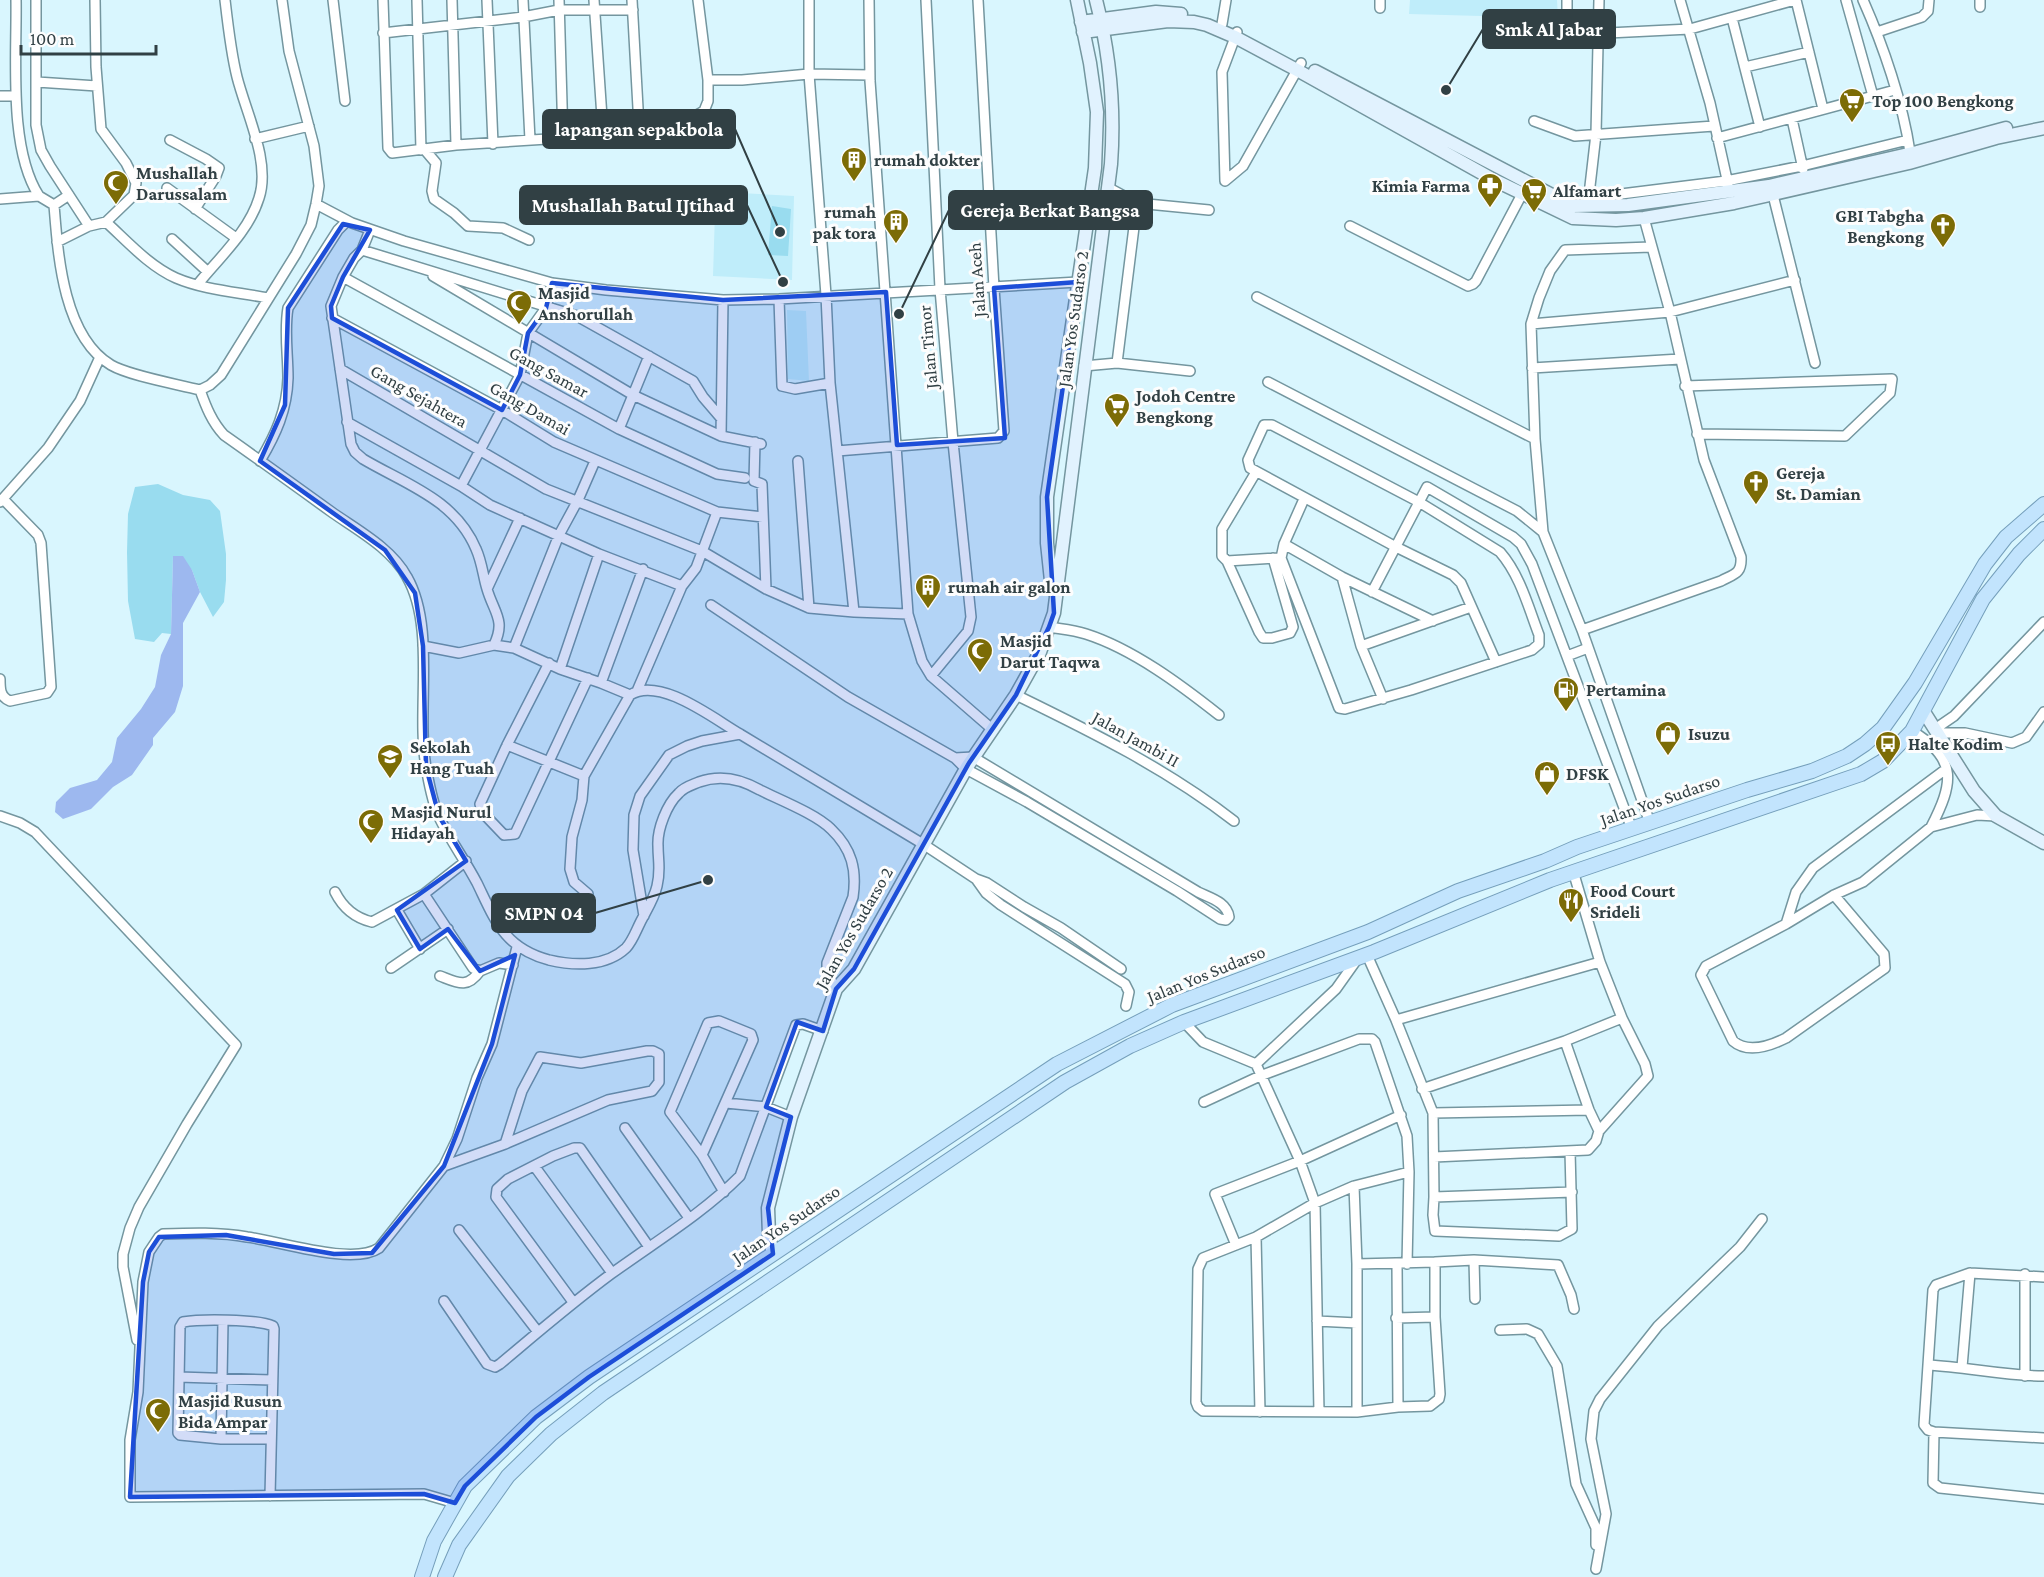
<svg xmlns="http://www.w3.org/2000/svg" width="2044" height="1577" font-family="'Crimson Pro',serif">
<rect width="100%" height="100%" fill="#d9f6fe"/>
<path fill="#bfedfa" d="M1410,0H1557L1558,18L1409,14Z
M740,193L794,196L792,280L713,276L715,212H738Z
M787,310L806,311L809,381L788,379Z"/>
<path fill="#99dcef" d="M772,206L791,209L788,256L768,255Z
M158,484L183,495L210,500L220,511L226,554V580L224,602L213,617L200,592L192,570L173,556L171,634L162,633L154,642L135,639L128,601L127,552L128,514L135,487Z"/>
<path fill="#9db8ef" d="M173,556H183L192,570L200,592L183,623V686L175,712L153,738V745L132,775L113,787L91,809L63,819L55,812L56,802L70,788L97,780L112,762L117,738L141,709L155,687L161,655L171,634Z"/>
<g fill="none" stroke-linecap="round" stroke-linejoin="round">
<defs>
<path id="minor" d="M16,0C17,57 8,148 39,196
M36,0V125L41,150L50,166L89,226
M95,0L96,67L101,129L126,163L136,183L134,195L106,222
M333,0L345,101
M383,0L388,148L392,153L456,145L563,138L695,116L704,111L708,101V80H742L809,74L870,75
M417,0L421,150
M452,0L456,145
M487,0L493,144
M523,0L530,140
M559,0L563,138
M594,0L603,132
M632,0L639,126
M698,0L708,80
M809,0V74L826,295L830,383L854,612L908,614
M869,0L870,81L908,614L922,661L931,676L992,729
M926,0L940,289L953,442L971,617L968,631L931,676
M1380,0V8
M1567,0V32L1600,33
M1599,0L1596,134L1590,186L1591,191L1597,197L1726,181L1802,166L1908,140
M1680,0L1710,103L1728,184
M1796,0L1823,109
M1846,0L1873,96L1895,90
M1863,0C1883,45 1903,103 1910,152
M1980,0V7
M1732,18L1760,127
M1222,24L1226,0
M1237,32L1222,72L1225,181L1243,166L1301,63
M1877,32L1922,17L1928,11L1929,0
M383,33L523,17L559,10H633
M1608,33L1690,29L1795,0
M1745,67L1809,52
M37,82L97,86
M0,96H15
M1792,119L1803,169
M1534,121L1575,136L1714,126
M1717,138L1873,96
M255,139L309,126
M170,140L206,159L219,168L216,176L195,209
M425,150L436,163L432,191L434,199L454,213L468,226L503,228L529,240
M167,188L236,238
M1109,188L1137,203L1209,210
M1773,195L1815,363
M0,199L39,196L54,205L69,195
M316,204L352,223L404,241L552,283L606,290L723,300L779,299L1078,282
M54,205C58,255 63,336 111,365C130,376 177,384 200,390C206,407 212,422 224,435C261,461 297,487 333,513C359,531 392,549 407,577C436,628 416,709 426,767C429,783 432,802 439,817C450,840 465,860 477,883C495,920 504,948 549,960C574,966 606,967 626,948C632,942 636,931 640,923C646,911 654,899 657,886C661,870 658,861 658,846C657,829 667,804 679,793C684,787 692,785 699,782C721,774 741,779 760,790C780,800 816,814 831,829C852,849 857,870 853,897L827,963V973L836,989
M1350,226L1468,286L1473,284L1476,281L1522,194
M370,230L362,250L354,258L343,277L331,306L351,444L355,452L363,459C405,484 455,499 476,549C482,562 483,576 487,589C494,613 506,620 494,645
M172,239L208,272
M57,242L89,226L106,222C127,241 149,266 176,278C204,290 237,292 268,298
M362,250L577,316L693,381L703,397L721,418
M433,276L633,395L649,356
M343,277L619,429L717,474L745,478
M198,284C219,258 249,231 259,198C271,162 246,113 237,77C231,53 228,26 225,0
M1257,297L1535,439
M779,299L782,386L795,389L830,383
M332,318L502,410L554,442L717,512L763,517
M1531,324L1670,312L1795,280
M1117,363L1137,203
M1084,366L1117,363L1190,371
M1532,368L1680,359
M340,369L546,489L702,551L766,589L809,608L854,612
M1268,382L1517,511L1543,532
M1685,386L1892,379L1890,393L1845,436L1697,434
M200,390L210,385L221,375L296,254L311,225L316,204L319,186L314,146L289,51L282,0
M347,422L461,486L490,505L599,554L682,586L696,568L717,512
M619,429L633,395L721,436L761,444
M721,436L723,300
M755,442L754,481L762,484L766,589
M837,451L998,438L1004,431L994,288L978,0
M260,461C276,434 287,410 288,378C288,354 284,331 288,308L338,230L347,221
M798,461L809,608
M1256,472L1222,529V556L1227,561L1278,558
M461,486L520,375L528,333L546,308L552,283
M1304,499L1284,544L1281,558L1339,708L1345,709L1411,690L1532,650L1539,644V635C1528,606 1520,575 1500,552L1419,502L1272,425H1264L1248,460L1250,468L1396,547L1453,575L1461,583L1496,662
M0,502L48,448L80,401L100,357
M1284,544L1342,577L1433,621
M1227,561L1259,632L1263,638H1272L1290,633L1293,627L1273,558
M1342,577L1361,646L1383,699
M487,589L520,518
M1372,592L1427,487L1513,537L1521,544L1532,564L1632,829
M711,605L848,697L955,758L966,769L1027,802L1177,891L1220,919L1226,920L1229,917C1227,902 1210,898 1198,892L973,757L955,758
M1049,627C1061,629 1074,630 1086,634C1133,649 1181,685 1219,715
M1582,630L1721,581C1734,574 1742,574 1741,557L1704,460L1670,312L1644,218
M423,646L459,653L494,645L514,648L560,669L601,683L630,695C660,676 714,719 740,734
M1361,646L1471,607
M514,648L559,535L578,500L595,461
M1567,656L1588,648
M549,663L507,745L480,804L483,813L504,835L515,834L588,678
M560,669L599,554
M0,679C0,689 0,697 10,701L47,693L51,687L41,543L38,535L3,499
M601,683L643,569
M637,691L682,586
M1016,695C1092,732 1167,769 1234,821
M1935,729L1954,716L2044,622
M1912,731C1959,759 1953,784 1931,827
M1938,733H1965L2012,743L2026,737L2044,712
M507,745L584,776
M0,816L20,823L35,832L236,1045L187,1124L139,1207L130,1228L123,1254V1267L137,1340
M1650,823L1582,630L1543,532L1535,439L1531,324L1539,298L1550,271L1565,250L1651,247
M976,879L986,893L1001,905L1125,984L1129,992L1126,1006
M335,892C343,908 355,918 372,922L424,894L466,861
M424,894L473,968L480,971L499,963L513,965
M588,894L574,882L570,869L572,837L582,800L584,776L630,695
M1834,895L1884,954L1885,968L1786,1038C1770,1046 1748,1054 1733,1041L1701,975L1706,966L1786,924L1834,895L1863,882L1931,827L1977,815L1996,816
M397,910L420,949
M644,916L633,850L634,815L640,796L669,755L687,746L702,741L740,734L923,844L976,879L987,883L1024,907L1061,928L1121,969
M1786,924L1796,892L1813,868L1946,769
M1367,955L1396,1020L1433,1113L1434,1197L1433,1215L1435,1231L1559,1236L1572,1229L1570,1151
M391,968L448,929
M440,976C458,983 467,989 480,971
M1396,1020L1600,962
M1184,1022L1203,1042L1256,1064L1300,1161L1315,1203L1319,1412
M1256,1064L1336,989L1358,958
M1422,1089L1565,1041L1622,1018L1600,962L1573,871
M1204,1102L1260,1076L1359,1039H1372L1375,1042L1407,1136L1409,1172
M726,1103L766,1107L791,1117
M1433,1113L1589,1110
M625,1128L689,1218
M1599,1131L1648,1076L1645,1064L1622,1018
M702,1155L753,1040L751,1034L719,1021L708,1023L670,1112L702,1155L724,1192
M1434,1157L1588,1150L1596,1141L1599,1131L1589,1110L1565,1041
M444,1166L505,1144L522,1091L540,1057L581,1063L647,1051H653L659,1054V1082L652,1091L608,1100L505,1144
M535,1167L612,1273
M1354,1186L1357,1264V1412
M1434,1197L1572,1192
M459,1230L538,1332
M1256,1237L1260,1412
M1236,1245L1215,1194L1300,1161L1401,1115
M1474,1260L1475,1299
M1435,1262L1474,1260L1558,1265L1571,1295L1574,1309
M1357,1264L1435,1262V1317L1440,1394L1439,1399L1430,1406L1398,1407L1357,1412L1203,1411L1198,1407L1196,1402L1198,1269L1203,1258L1256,1237L1315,1203L1354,1186L1409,1172L1407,1264
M1397,1264L1398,1407
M2044,1277L1970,1273L1936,1285L1933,1290L1924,1425L1928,1430L1934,1432L2044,1438
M444,1301L487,1364L495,1367L500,1364C537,1333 573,1302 611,1274C655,1242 702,1214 740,1176L796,1025L803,1024L823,1031
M573,1302L496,1197L497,1189L508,1179L553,1156L574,1148H580L649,1247
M1396,1318L1435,1317
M1317,1321L1357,1323
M1500,1330L1527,1329L1538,1334L1557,1366L1576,1484L1596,1528V1545
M1928,1365C1967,1367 2005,1376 2044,1376
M1962,1367L1970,1273
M2025,1376V1274
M179,1377L272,1380
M1934,1432L1933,1483L1940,1488L2044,1499
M221,1439L223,1321
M270,1496L274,1329L273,1326C257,1319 200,1319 183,1322L180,1327L178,1433L180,1435L221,1439H270
M455,1503L424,1494L130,1497V1440L138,1392L143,1282L149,1252L159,1237L163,1234C191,1233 220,1232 247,1237C279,1241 353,1266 379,1248L444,1166L457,1139L477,1078L492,1044L517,947
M1596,1569L1606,1514L1591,1439L1594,1411L1600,1399L1658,1326L1740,1247L1762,1219"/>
<path id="secondary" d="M1081,22L1156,12L1181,14
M1083,32L1168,21L1194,22L1207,25L1235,37L1297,70L1494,180L1573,218L1616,220L1644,218L1734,203L1909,163L1996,138L2044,128
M1315,71L1573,206L1628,205L1769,186L1917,152L2006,128
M1052,590L1047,543V497L1095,168L1097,112L1090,63L1077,0
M1924,712L1974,791L1996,816L2044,843
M773,1254L769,1235L768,1208L791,1117L836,989L854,969L967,767L1016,695L1040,652L1054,613L1111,164C1115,109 1110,54 1096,0"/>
<path id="primary" d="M422,1577L434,1541L465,1486L536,1417L589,1377L1057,1064L1172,1005L1368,932L1458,891L1545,861L1577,847L1747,790L1812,771L1847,756L1865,744L1883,728L1915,683L1985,564L2006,537L2044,504
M445,1577L459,1545L508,1476L551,1434L603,1393L1065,1082L1130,1046L1184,1022L1374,952L1550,880L1861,774L1883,761L1912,731L1983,599L2019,554L2044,529"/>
</defs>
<use href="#minor" stroke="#74969f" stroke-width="12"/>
<use href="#secondary" stroke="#74969f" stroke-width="15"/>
<use href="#primary" stroke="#759fbb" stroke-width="16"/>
<use href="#minor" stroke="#fff" stroke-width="9"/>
<use href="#secondary" stroke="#e1f2fe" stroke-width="12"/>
<use href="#primary" stroke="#c2e4fd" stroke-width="14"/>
</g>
<path fill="#1d4ed8" fill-opacity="0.2" stroke="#1d4ed8" stroke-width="4.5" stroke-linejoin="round" d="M343,224L370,230L343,277L331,306L332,318L502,410L520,375L528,333L546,308L552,283L723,300L886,292L897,445L1005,438L994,288L1078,282L1047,497L1054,613L1049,627L1016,695L969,763L854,969L836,989L823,1031L797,1022L766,1107L791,1117L768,1208L773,1254L589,1377L536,1417L465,1486L455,1503L424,1494L130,1497L143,1282L149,1252L159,1237L226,1235L334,1254L372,1253L444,1166L492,1044L515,955L480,971L448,929L420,949L397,910L466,861L439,816L426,767L423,646L415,593L385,550L260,461L285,405L288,308Z"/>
<defs>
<symbol id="supermarket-pin" viewBox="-11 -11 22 30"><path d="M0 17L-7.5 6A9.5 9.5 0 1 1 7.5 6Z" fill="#7c6c06" stroke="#fdfdfd"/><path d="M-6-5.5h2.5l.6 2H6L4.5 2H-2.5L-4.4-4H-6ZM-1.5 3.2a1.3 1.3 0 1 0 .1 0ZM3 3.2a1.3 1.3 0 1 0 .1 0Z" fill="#fff"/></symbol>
<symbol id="building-pin" viewBox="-11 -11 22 30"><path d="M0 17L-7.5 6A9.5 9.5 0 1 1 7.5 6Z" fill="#7c6c06" stroke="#fdfdfd"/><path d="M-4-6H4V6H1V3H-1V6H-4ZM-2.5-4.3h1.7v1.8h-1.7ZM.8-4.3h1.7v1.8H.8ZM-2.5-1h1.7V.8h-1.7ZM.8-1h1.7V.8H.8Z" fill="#fff"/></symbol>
<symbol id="mosque-pin" viewBox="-11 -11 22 30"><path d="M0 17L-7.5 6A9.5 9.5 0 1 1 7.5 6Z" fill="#7c6c06" stroke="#fdfdfd"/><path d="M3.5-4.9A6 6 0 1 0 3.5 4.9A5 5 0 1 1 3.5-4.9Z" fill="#fff"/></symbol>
<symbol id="pharmacy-pin" viewBox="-11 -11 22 30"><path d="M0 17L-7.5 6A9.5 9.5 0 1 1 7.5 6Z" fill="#7c6c06" stroke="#fdfdfd"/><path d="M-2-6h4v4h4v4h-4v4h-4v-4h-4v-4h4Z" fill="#fff"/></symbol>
<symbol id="church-pin" viewBox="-11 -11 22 30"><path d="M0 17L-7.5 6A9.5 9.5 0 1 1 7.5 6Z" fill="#7c6c06" stroke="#fdfdfd"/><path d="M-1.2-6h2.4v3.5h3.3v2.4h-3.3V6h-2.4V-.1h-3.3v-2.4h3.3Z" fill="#fff"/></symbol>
<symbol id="fuel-pin" viewBox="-11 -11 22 30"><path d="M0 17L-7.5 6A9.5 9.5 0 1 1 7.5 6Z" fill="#7c6c06" stroke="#fdfdfd"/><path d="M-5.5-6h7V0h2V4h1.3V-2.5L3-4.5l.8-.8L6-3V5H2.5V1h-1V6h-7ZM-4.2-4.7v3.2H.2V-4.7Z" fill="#fff"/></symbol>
<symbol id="shop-pin" viewBox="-11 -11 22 30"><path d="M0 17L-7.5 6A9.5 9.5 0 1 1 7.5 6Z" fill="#7c6c06" stroke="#fdfdfd"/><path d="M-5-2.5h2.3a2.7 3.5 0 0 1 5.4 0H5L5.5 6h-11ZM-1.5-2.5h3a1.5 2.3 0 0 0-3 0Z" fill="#fff"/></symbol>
<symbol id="bus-pin" viewBox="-11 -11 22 30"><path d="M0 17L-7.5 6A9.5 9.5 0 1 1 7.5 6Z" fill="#7c6c06" stroke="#fdfdfd"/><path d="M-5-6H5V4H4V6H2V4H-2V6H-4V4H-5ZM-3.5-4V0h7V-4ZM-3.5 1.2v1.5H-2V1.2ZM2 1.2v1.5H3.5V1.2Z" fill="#fff"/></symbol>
<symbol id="school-pin" viewBox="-11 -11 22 30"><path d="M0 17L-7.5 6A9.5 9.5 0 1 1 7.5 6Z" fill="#7c6c06" stroke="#fdfdfd"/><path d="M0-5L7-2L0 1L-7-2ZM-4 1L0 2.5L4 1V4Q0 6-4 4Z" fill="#fff"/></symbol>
<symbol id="restaurant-pin" viewBox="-11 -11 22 30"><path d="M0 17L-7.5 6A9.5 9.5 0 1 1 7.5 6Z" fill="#7c6c06" stroke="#fdfdfd"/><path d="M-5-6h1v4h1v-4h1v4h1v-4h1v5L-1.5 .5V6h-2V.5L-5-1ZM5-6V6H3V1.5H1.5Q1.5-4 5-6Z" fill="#fff"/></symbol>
</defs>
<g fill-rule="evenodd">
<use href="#supermarket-pin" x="1837" y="86" width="30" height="40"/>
<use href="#building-pin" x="839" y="145" width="30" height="40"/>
<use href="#mosque-pin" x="101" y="168" width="30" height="40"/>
<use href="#pharmacy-pin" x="1475" y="171" width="30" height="40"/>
<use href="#supermarket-pin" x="1519" y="176" width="30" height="40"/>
<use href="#building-pin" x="881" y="207" width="30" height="40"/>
<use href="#church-pin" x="1928" y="211" width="30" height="40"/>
<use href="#mosque-pin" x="504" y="288" width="30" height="40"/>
<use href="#supermarket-pin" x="1102" y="391" width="30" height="40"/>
<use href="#church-pin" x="1741" y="468" width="30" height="40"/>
<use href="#building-pin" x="913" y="572" width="30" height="40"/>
<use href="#mosque-pin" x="965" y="636" width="30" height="40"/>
<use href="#fuel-pin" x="1551" y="675" width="30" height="40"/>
<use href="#shop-pin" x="1653" y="719" width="30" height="40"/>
<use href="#bus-pin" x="1873" y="729" width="30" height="40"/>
<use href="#school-pin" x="375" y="742" width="30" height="40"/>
<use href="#shop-pin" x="1532" y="759" width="30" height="40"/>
<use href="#mosque-pin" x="356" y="807" width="30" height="40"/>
<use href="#restaurant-pin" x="1556" y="886" width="30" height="40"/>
<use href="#mosque-pin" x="143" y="1396" width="30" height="40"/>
</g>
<g text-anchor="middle" stroke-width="6" stroke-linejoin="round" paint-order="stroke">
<g font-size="18" font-weight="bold" fill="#314044" stroke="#fdfdfd" text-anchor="start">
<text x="1872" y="107">Top 100 Bengkong</text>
<text x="874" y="166">rumah dokter</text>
<text x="136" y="179">Mushallah<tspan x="136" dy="21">Darussalam</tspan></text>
<text x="1470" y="192" text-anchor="end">Kimia Farma</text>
<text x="1553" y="197">Alfamart</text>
<text x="876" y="218" text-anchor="end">rumah<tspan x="876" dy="21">pak tora</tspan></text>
<text x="1924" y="222" text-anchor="end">GBI Tabgha<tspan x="1924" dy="21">Bengkong</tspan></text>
<text x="538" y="299">Masjid<tspan x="538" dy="21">Anshorullah</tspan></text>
<text x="1136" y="402">Jodoh Centre<tspan x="1136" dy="21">Bengkong</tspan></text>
<text x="1776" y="479">Gereja<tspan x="1776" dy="21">St. Damian</tspan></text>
<text x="948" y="593">rumah air galon</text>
<text x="1000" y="647">Masjid<tspan x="1000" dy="21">Darut Taqwa</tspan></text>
<text x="1586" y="696">Pertamina</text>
<text x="1688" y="740">Isuzu</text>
<text x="1908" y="750">Halte Kodim</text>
<text x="410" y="753">Sekolah<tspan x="410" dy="21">Hang Tuah</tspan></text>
<text x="1566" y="780">DFSK</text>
<text x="391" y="818">Masjid Nurul<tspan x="391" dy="21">Hidayah</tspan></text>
<text x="1590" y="897">Food Court<tspan x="1590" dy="21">Srideli</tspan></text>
<text x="178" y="1407">Masjid Rusun<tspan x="178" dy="21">Bida Ampar</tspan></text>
</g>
<g font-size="18" fill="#314044" stroke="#fdfdfd">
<text transform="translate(977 280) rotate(-94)" y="6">Jalan Aceh</text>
<text transform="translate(1073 319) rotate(-82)" y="6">Jalan Yos Sudarso 2</text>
<text transform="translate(928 347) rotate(-95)" y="6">Jalan Timor</text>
<text transform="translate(549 372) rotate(29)" y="6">Gang Samar</text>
<text transform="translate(419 396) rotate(30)" y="6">Gang Sejahtera</text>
<text transform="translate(530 408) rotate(30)" y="6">Gang Damai</text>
<text transform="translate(1136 739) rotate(29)" y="6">Jalan Jambi II</text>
<text transform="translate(1660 800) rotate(-19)" y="6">Jalan Yos Sudarso</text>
<text transform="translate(854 928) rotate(-60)" y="6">Jalan Yos Sudarso 2</text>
<text transform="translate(1206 974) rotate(-22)" y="6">Jalan Yos Sudarso</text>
<text transform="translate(786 1224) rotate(-34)" y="6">Jalan Yos Sudarso</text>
</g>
</g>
<path fill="none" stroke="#314044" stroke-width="2" d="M1446 90L1483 29M780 232L735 129M783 282L747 205M899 314L949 210M708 880L595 913"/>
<g fill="#314044" stroke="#fdfdfd" stroke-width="2">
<circle cx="1446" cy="90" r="6"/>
<circle cx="780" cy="232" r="6"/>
<circle cx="783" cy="282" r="6"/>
<circle cx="899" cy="314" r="6"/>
<circle cx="708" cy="880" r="6"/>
</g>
<g fill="#314044" stroke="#314044" stroke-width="2">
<rect x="1483" y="10" width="132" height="38" rx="6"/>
<rect x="543" y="110" width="192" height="38" rx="6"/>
<rect x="520" y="186" width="227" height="38" rx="6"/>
<rect x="949" y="191" width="203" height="38" rx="6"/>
<rect x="492" y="894" width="103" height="38" rx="6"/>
</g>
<g font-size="20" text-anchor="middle" font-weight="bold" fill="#fff">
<text x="1549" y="36">Smk Al Jabar</text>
<text x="639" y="136">lapangan sepakbola</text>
<text x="633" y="212">Mushallah Batul IJtihad</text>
<text x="1050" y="217">Gereja Berkat Bangsa</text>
<text x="544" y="920">SMPN 04</text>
</g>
<path d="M21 45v9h135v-9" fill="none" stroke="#314044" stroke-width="3"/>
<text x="30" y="45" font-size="18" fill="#314044" stroke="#fdfdfd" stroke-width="4.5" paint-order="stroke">100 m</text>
</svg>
